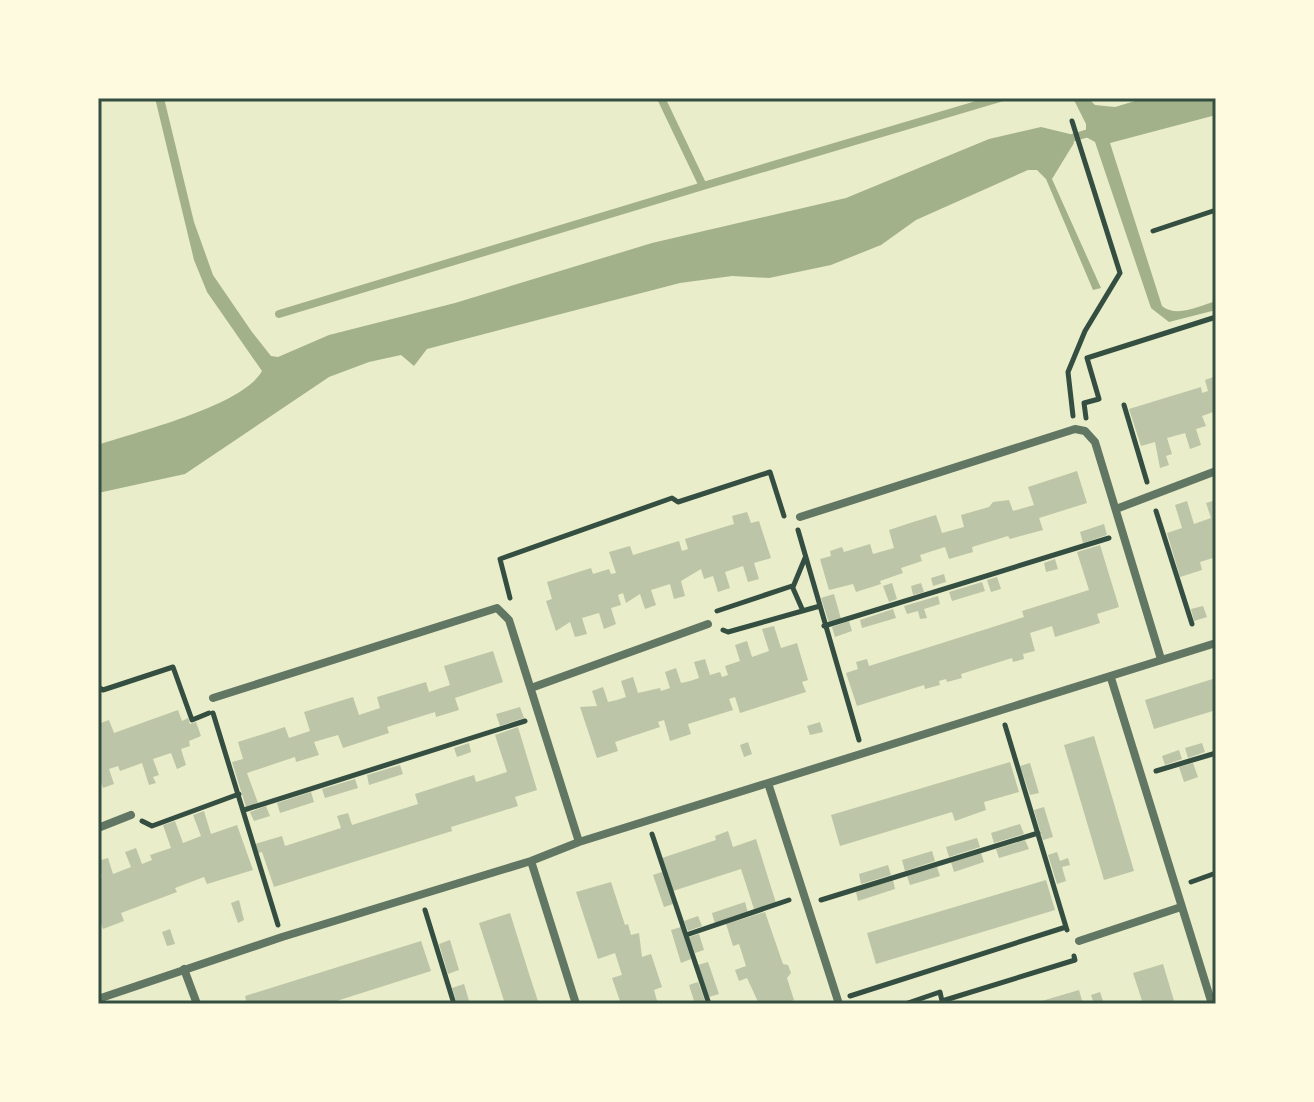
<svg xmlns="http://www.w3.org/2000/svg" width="1314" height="1102" font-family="'DejaVu Sans',sans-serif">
<rect width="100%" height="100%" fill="#e9edc9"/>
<path fill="#a3b18a" d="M155,98H164L194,222L213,275L252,332L271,356L278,357L329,335L455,303L652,243L846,198L989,139L1041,127L1070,134L1074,143L1052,179L1101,288L1093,290L1046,179L1037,170H1028L916,220L881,245L831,265L769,278L732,276L680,283L427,349L414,366L401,355L369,362L329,377L185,474L98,493V445C136,432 243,406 262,371L207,292L194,260Z
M1073,98H1088L1095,105L1115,107L1145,98H1216V115L1110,143L1162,306C1177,318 1199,306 1216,301V310L1169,322L1151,308L1095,142L1086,137V124Z"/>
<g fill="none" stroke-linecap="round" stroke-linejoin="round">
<path stroke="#a3b18a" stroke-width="8" d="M1062,141L1095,131
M703,186L1000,98
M279,314L703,186L661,98"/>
</g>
<path fill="#bcc5a7" d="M1216,376V411L1202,416L1206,426L1196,429L1201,445L1190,449L1185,433L1167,438L1172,454L1166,456L1169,465L1160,468L1155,442L1141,446L1129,409L1201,387L1202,393L1208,391L1205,380Z
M1077,471L1087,503L1039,518L1043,530L1010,539L1008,536L972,547L973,552L949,559L945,547L920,555L922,561L901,568L903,573L880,581L881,584L856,592L853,584L829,590L820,559L831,556L830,551L842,547L844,552L870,544L873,554L894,548L889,530L910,523L936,515L942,533L964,527L961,515L989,507L993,502L1009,500L1013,511L1034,505L1028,487Z
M1216,500V557L1200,562L1202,570L1180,577L1167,533L1182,528L1175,505L1187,501L1194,524L1211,518L1206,503Z
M747,512L751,523L759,521L771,558L754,563L759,579L748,582L743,566L725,572L730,588L718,592L713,576L704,579L701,569L681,581L685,596L674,599L670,584L651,590L656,605L645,609L640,594L626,603L623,593L618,595L621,605L611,608L616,624L604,629L599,613L582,618L587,634L575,637L570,622L556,631L546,601L552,599L547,582L591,568L593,574L609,569L611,574L616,573L609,552L630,546L633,555L679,541L682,551L688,549L685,539L734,524L732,516Z
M1104,524L1107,535L1083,543L1080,532Z
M1100,545L1119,607L1097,614L1100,623L1055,637L1052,626L1030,633L1035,651L1023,654L1024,659L1013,662L1012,658L961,674L962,678L947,682L946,679L939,681L940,685L925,689L924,685L857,706L846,673L858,669L856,662L867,659L869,666L958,638L1024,617L1022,611L1089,590L1077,552Z
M1055,559L1058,569L1046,572L1044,563Z
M944,574L946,582L933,586L931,578Z
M997,577L1001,589L991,592L987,580Z
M982,582L985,591L952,601L949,592Z
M892,583L897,599L889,602L883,586Z
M921,583L924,592L913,595L911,586Z
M834,594L841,619L829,623L821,598Z
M938,596L940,604L924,609L927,618L920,619L918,611L907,614L904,606Z
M1203,606L1207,617L1194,621L1191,609Z
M893,609L896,618L862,628L860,620Z
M849,621L852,631L835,637L832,627Z
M774,626L781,648L797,643L808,680L802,682L806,692L740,713L735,697L729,699L733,710L688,724L691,734L670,741L664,720L658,722L660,727L615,742L618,751L597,758L580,707L597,706L592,691L603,687L608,702L617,700L626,697L621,681L633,677L638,693L660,688L661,691L670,688L665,672L676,668L681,683L690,681L699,678L694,662L705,659L710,675L720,672L722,677L728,675L725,666L740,661L735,645L747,641L752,657L769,651L762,629Z
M493,651L503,682L455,698L459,710L436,717L435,712L387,727L389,733L343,748L338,735L314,742L319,755L296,762L295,757L247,773L258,803L246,807L232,762L243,759L238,742L285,727L289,738L310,731L304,712L353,697L359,715L380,708L377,697L426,682L429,692L450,685L444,666Z
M1216,678V710L1154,729L1145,700Z
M520,707L524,718L500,726L496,714Z
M178,710L182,721L188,718L190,724L196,722L201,736L189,741L190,746L181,749L186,765L177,769L171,753L153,759L159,775L153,777L156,783L149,785L142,763L120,771L118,766L109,769L114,784L103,788L98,773V724L109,720L114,733Z
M820,722L823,732L810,735L807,726Z
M518,727L537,790L515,797L518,806L451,827L452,831L274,887L262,852L258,853L255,844L282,836L285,846L341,828L337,816L348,813L352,825L418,804L415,794L474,775L476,782L507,772L495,735Z
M1094,736L1134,871L1104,880L1064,745Z
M748,742L752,754L744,757L740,745Z
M469,743L471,752L457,757L454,748Z
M1202,743L1205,752L1188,758L1185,748Z
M1179,750L1182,759L1165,765L1162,756Z
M1010,762L1019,792L984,802L986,810L955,821L952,812L840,846L831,815Z
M1030,763L1039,793L1030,795L1020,766Z
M1193,763L1198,777L1184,782L1179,767Z
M400,765L403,774L369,785L367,775Z
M355,779L358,788L325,798L322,789Z
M311,792L314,802L280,813L277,803Z
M266,806L270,816L254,821L250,812Z
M1044,807L1053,837L1043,840L1034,810Z
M204,811L211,834L237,825L253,870L207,884L204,877L175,888L177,892L121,913L124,921L103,929L98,915V879L102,877L98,861L108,858L113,874L131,867L125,852L136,848L142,864L152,860L150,855L171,848L163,825L175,821L183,843L201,836L193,815Z
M1020,824L1024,834L994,843L991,833Z
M728,831L733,847L756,839L776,903L754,909L741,869L673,891L662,858L716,840L715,836Z
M977,838L980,847L949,857L946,847Z
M1025,840L1029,849L999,858L996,849Z
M932,851L935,861L905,871L902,860Z
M1057,852L1060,861L1068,858L1070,865L1062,867L1066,881L1057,884L1048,855Z
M981,853L984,862L954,872L951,862Z
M888,865L891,875L861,884L859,874Z
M937,867L940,876L910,885L907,876Z
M662,872L673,904L664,907L653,875Z
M893,880L895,889L858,901L856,892Z
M1046,880L1055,910L876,964L867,933Z
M611,882L625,925L628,924L631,935L639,933L642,957L651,954L662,987L654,990L658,1004H621L612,978L622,975L615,953L598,959L576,892Z
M239,900L244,920L238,923L231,903Z
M745,902L748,913L715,924L712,913Z
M765,912L783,964L788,965L791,973L787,978L794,1000L784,1004H759L747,978L739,981L735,970L746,966L739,944L733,946L726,924Z
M510,913L531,980L539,1004H505L479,923Z
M698,916L702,926L688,931L684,921Z
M681,927L691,959L681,963L671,930Z
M170,929L175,944L167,946L162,932Z
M699,934L704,950L695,953L689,937Z
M450,940L459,970L448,974L439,944Z
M421,941L431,971L327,1004H247L245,996Z
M708,962L719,994L709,997L698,965Z
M1163,964L1175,1004H1143L1133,973Z
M698,982L704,998L706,1004H695L689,985Z
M464,984L470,1004H457L452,988Z
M1079,990L1083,1004H1036L1035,1003Z
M1100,992L1104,1004H1094L1091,995Z"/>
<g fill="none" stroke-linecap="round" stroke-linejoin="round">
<path stroke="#344e41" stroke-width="5" d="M1072,121L1120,273L1085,331L1068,372L1073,416
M1153,231L1216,210
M1124,405L1147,482
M1086,418L1084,403L1099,399L1087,358L1216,317
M1156,511L1192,624
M798,530L859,740
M793,587L805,558
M510,598L500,559L672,498L678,502L770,472L784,516
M717,611L792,586L803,611
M824,626L1109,538
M723,630L728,632L820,606
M98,687L103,690L173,667L192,720L209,713
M213,713L278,925
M1005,725L1066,927
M1156,771L1216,753
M244,810L525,721
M142,821L152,826L239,794
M652,834L709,1004
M1191,882L1216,873
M821,900L1038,833
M425,910L454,1004
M686,935L789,900
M850,996L1066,927L1067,930
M905,1004L940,992L942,1001L1075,960L1074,956"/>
<path stroke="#617663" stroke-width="8" d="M1116,509L1216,471
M800,517L1075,429L1085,431L1095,442L1161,659
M1111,678L1212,1004
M531,688L708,624
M213,698L497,608L509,620L579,842
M768,783L839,1004
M98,828L131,815
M531,861L576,1004
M1079,941L1181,907
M184,969L197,1004
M98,999L282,937L531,861L579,842L1216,643"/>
</g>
<rect width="1314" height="1102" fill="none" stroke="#fefae0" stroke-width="200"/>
<rect x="100" y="100" width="1114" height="902" fill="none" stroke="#344e41" stroke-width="3"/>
</svg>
